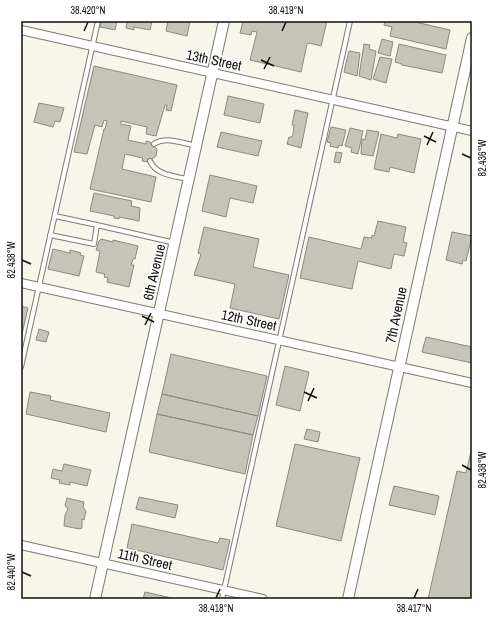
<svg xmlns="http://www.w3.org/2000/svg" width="493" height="620" font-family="'Archivo Narrow',sans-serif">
<rect width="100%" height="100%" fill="#f8f5eb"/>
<path fill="#c6c3b9" stroke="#8c8980" d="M101,21H117L115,30L100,27Z
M127,21H152L150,30L134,27V30L126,28Z
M168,21H190L187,36L166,31Z
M243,21H327L321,46L309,43L307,44L301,72L250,60L257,32L252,31L251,35L240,33Z
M385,21H411L450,30L446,49L390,36L392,27L384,25Z
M382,39L393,42L390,56L378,53Z
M364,44L370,45L369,49L376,51L371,80L359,76Z
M399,44L446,55L442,73L402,65V64L395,62Z
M349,51L360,53L357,76L344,72Z
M380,57L392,59L386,83L373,79Z
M94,66L177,85L171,111L166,110L167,105H165L156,136L146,134L147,127L121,121V124L131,126L128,140L146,144V141L150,142L157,149L156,156L148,162L142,161L143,158L125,154L122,169L156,177L151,202L90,189L104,129H105L107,121L104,120L102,127L95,125L87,154L74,152Z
M228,96L264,104L260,123L224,115Z
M39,103L64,108L60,122L55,121L53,127L34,122Z
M295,110L308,113L301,148L287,144L289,137H292L293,134L294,125H292Z
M331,127L346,130L342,146L339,145L338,148L330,146L331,143L327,142Z
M350,128L363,131L358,154L351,152L352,148L345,146Z
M367,130L379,132L373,156L361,154L362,139L365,140Z
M221,132L262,141L258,156L217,147Z
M381,134L397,138L398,134L421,139L414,173L390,167L389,172L374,169Z
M336,152L342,153L340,163L334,162Z
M210,175L257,186L253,203L230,198L226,217L202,211Z
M94,193L132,201L131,206L140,208L139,221L119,217V219L114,218V216L90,211Z
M378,221L406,227L403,242L407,243L404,256L394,254L391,269L358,261L352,289L300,278L309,237L361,249L364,237L372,238V235L374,236Z
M204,227L259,239L253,267L289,275L279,319L230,308L235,284L194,275L201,254L198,253Z
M452,232L472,236L466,261L463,260L462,264L446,260Z
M101,239L113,242V240L138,246L135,259H133L131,265H134L129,287L107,282L108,278L104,277L105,274L96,272L100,251L96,250L99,241Z
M53,249L70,253V250L81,253L80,255L84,256L79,276L48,269Z
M21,306L28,308L21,338Z
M39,329L49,332L46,342L36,340Z
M426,337L472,347V363L422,352Z
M171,354L267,376L258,416L162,394Z
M285,366L309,372L300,411L276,405Z
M30,392L51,396L50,400L110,413L106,432L26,414Z
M162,394L258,416L253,435L157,414Z
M157,414L253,435L245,474L149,452Z
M307,429L320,432L318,442L304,439Z
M295,444L360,458L341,541L276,526Z
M472,447V599H428L457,471L466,473Z
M64,464L91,470L87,486L70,482V485L59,483L60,480L51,478L53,469L62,471Z
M394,486L439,496L435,515L389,505Z
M139,497L178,505L175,518L136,509Z
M67,498L84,502L83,507L86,511L84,520L82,519V528L80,529L64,526L65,515L68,509L65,506Z
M132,524L218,543L220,538L230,540L223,570L127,548Z
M145,592L176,599H143Z"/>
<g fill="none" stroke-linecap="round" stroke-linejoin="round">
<defs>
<path id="service" d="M154,144C166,136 183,143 196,146
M150,161C156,175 174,176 187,179
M55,216L97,225
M50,235L94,244L97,225L175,243
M21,367L98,21
M222,599L350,21"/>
<path id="minor" d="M21,30L472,131
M21,283L472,383
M21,545L263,599"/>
<path id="tertiary" d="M95,599L224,21
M348,599L472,38"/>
</defs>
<use href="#service" stroke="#7d7a71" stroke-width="6"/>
<use href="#minor" stroke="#7d7a71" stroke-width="10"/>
<use href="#tertiary" stroke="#7d7a71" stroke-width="12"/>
<use href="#service" stroke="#fff" stroke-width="4"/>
<use href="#minor" stroke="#fff" stroke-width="8"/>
<use href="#tertiary" stroke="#fff" stroke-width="10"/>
</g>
<path fill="none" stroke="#0f0e0b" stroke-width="1.5" d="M84,31L88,22M282,31L286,22M261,60L274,66M264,69L270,57M424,136L436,142M427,145L433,132M462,154L471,158M22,260L31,264M142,316L154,322M145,325L151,313M304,392L317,398M308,401L314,388M462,465L471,470M22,572L31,576M216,598L220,589M414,598L418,589"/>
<g text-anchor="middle" stroke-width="3.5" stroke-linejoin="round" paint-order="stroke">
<g font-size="14" fill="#0f0e0b" stroke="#fff">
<text transform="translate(214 60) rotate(12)" y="5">13th Street</text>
<text transform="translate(154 272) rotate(-77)" y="5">6th Avenue</text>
<text transform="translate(396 315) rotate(-78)" y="5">7th Avenue</text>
<text transform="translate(249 320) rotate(12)" y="5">12th Street</text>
<text transform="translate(145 559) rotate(13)" y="5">11th Street</text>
</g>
</g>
<rect width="493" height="620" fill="none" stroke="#ffffff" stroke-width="44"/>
<rect x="22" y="22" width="449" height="576" fill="none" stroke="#0f0e0b" stroke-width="1.5"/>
<g font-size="10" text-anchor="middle" fill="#0f0e0b">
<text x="88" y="14">38.420°N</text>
<text x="286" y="14">38.419°N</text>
<text transform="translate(482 158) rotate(-90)" y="4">82.436°W</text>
<text transform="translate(11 260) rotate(-90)" y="4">82.438°W</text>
<text transform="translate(482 470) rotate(-90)" y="4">82.438°W</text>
<text transform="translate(11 572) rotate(-90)" y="4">82.440°W</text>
<text x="216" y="612">38.418°N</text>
<text x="414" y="612">38.417°N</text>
</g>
</svg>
